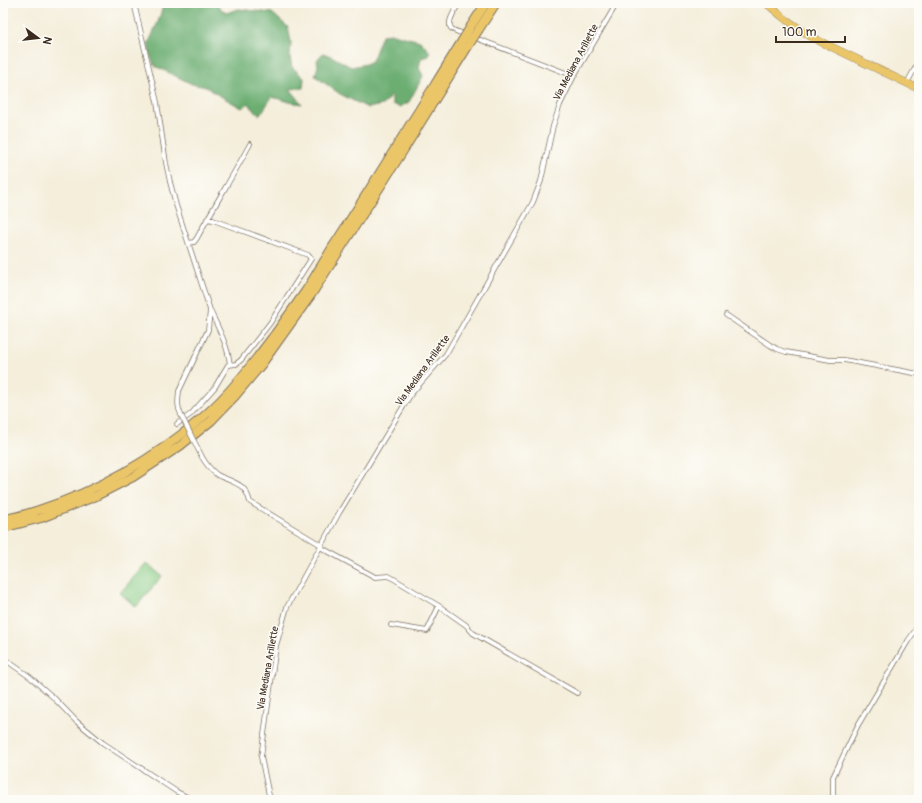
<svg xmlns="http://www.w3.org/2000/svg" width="922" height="803" font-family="Pangolin,sans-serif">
<rect width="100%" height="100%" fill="#fdfcf7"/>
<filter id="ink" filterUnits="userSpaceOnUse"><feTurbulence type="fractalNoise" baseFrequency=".025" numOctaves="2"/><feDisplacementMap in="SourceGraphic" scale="8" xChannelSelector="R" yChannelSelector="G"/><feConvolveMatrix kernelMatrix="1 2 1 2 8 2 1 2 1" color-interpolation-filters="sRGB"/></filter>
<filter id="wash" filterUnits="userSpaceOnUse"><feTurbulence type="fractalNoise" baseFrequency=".012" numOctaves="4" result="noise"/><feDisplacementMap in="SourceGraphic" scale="16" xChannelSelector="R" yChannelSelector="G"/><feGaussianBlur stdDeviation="0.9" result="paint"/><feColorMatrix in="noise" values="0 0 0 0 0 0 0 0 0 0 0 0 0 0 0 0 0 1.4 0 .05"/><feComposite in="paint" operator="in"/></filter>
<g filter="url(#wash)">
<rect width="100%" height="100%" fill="#f4eedb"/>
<path fill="#86ca84" stroke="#607a51" d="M146,563L162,576L136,607L120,593Z"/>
<path fill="#6cae72" stroke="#546c48" d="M164,3H215L226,13L239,9L272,13L288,27L291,42L290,57L292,67L304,78L303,88L290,89L296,96L302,104L290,102L272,97L260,115L253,110L249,103L242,108L215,93L206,87L192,84L155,66L151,58L148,44L158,22Z
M393,34L420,41L430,52L429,56L421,58L419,68L423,76L409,102L400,107L392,104V97L389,96L388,100L382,105L368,108L340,94L315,76L318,66L317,60L323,53L333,57L351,67L366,64L372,61L382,35Z"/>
</g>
<g filter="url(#ink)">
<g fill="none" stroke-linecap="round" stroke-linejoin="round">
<defs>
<path id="street" d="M134,3L157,102L166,163L170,182L176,205L210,310L208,330L179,391C178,401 177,406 181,415
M459,3C456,9 445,24 452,29C456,32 462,33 467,35
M473,37L574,76
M907,83L919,61
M189,243L194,242L197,238C214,206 233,176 250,144
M210,310C218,328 228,345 230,365
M726,315L770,345L777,349L786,352L830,360H844L919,374
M177,424L191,414L215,387L228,365L236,364L241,360L270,323L311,259L308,255L213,220L207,219
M202,457C206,464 210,469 216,474C218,476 222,477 224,478C239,484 246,486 250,502L321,545
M320,547L375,577L389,576L439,606L427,631L391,625
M439,606L466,625L473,633L485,640L577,693
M3,658L30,677L54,698L76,721L103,743L177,792L193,800
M270,800L261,757L276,646L287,607L339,513L411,394L446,354L533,202L541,181L553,126L560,105L574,76L617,3
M836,800L833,795V777L858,725L908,641L919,625"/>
<path id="primary" d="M766,3L784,18L813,38L919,89"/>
<path id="highway" d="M471,26L486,3
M479,29L496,3
M3,520C14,517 25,515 36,511C98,491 154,459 203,417C231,393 253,363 275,334C285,320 295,306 305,292C314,278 323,263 332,248C376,180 419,110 462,41
M3,528L41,518L96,496L133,477L180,446L211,421L235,396L261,365L311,295L401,154L470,43"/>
</defs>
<use href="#street" stroke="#7c6f60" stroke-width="5.5"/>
<use href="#primary" stroke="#7c6f60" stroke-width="8"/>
<use href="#highway" stroke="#7c6f60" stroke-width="10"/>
<use href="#street" stroke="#fff" stroke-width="4"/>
<use href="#primary" stroke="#ebc669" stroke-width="7"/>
<use href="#highway" stroke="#ebc669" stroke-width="8"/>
<defs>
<path id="street-bridge" d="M181,415L202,457"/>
<path id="highway-bridge" d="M462,41L471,26
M470,43L479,29"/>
</defs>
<use href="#street-bridge" stroke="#7c6f60" stroke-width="5.5" stroke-linecap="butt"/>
<use href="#highway-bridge" stroke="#7c6f60" stroke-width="10" stroke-linecap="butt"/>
<use href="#street-bridge" stroke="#fff" stroke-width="4"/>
<use href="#highway-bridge" stroke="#ebc669" stroke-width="8"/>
</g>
</g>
<g text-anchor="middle" stroke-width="3" stroke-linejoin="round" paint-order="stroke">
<g font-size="10" fill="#3b2a1e" stroke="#fdfcf7">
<text transform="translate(575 62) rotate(-62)" y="4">Via Mediana Arillette</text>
<text transform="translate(422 370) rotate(-54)" y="4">Via Mediana Arillette</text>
<text transform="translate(267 668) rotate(-80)" y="4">Via Mediana Arillette</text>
</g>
</g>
<rect width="922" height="803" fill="none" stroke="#fdfcf7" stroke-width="16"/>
<g transform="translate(38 38) rotate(105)" stroke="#fdfcf7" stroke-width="3" paint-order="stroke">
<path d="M0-3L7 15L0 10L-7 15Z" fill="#3b2a1e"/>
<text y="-6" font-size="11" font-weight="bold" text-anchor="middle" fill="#3b2a1e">N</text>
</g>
<path d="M776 36v6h69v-6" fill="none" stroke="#3b2a1e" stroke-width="2"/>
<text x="782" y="36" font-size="12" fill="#3b2a1e" stroke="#fdfcf7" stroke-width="3" paint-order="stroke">100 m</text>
</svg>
